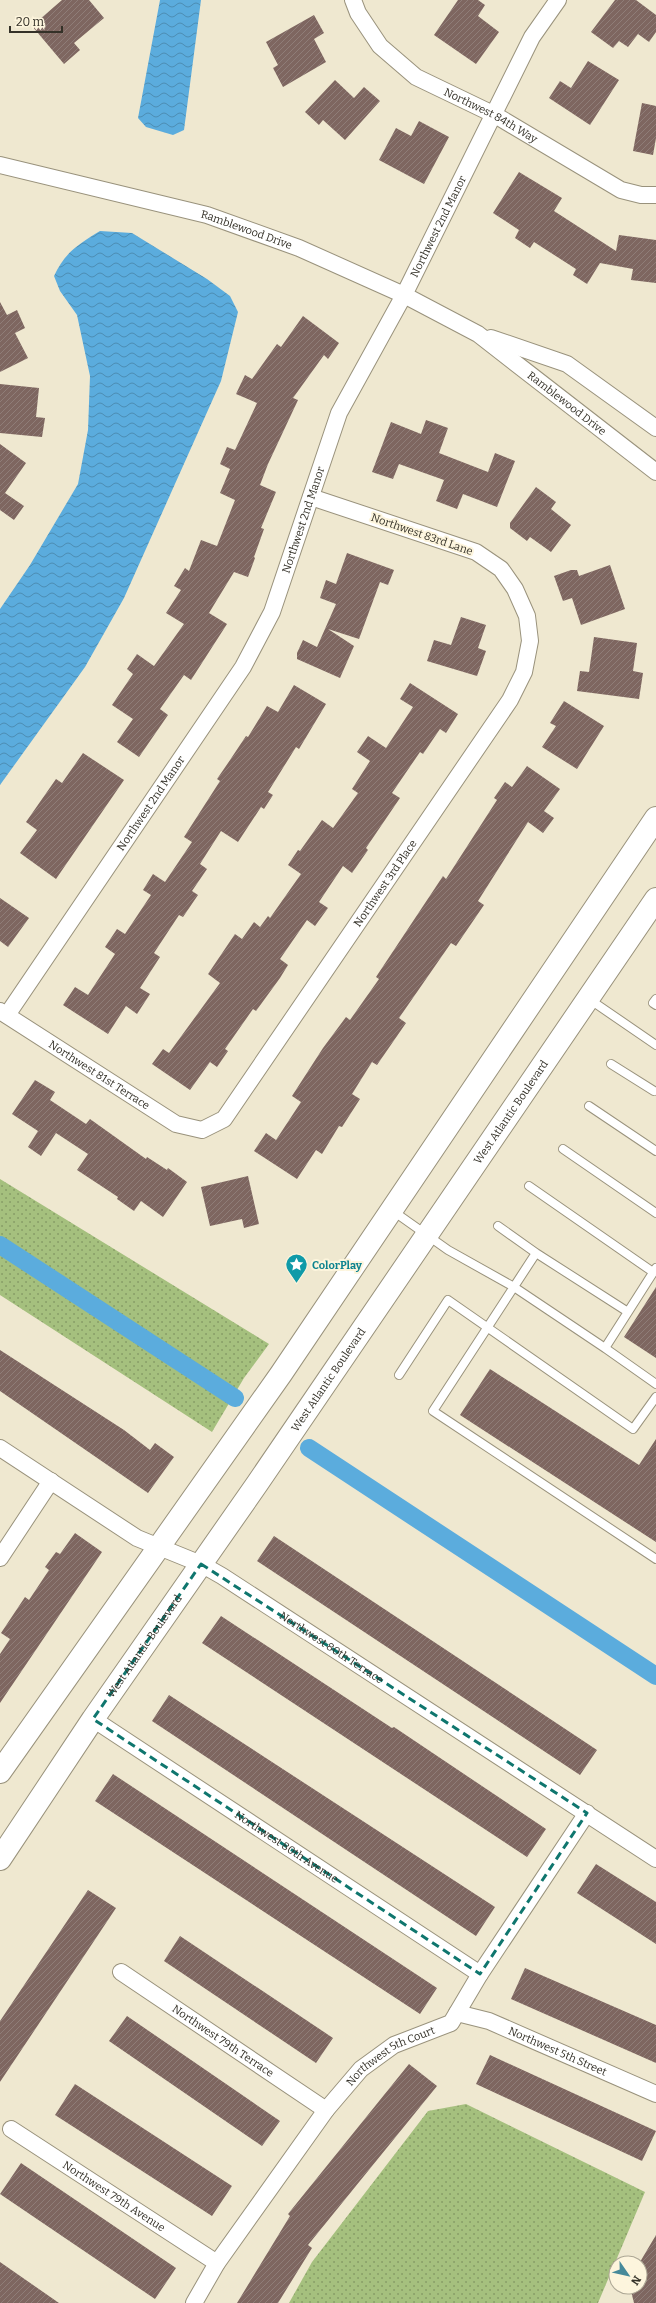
<svg xmlns="http://www.w3.org/2000/svg" width="656" height="2303" font-family="Bitter,serif">
<defs>
<pattern id="green-dots" width="8" height="8" patternUnits="userSpaceOnUse"><rect width="8" height="8" fill="#a5c07e"/><path d="M2 2h.1M6 6h.1" fill="none" stroke="#879d67" stroke-width="1.8" stroke-linecap="round"/></pattern>
<pattern id="water-waves" width="16" height="10" patternUnits="userSpaceOnUse"><rect width="16" height="10" fill="#5bacdd"/><path d="M0 5q4-4 8 0t8 0" fill="none" stroke="#4c8db3"/></pattern>
<pattern id="building-hatch" width="6" height="6" patternUnits="userSpaceOnUse"><rect width="6" height="6" fill="#7e6660"/><path d="M-1 1l2-2M0 6l6-6M5 7l2-2" fill="none" stroke="#8f7d78"/></pattern>
</defs>
<rect width="100%" height="100%" fill="#efe8d0"/>
<path fill="url(#green-dots)" d="M0,1179L269,1344L244,1378L212,1432L0,1295Z
M466,2104L645,2192L598,2303H289L312,2262L428,2111Z"/>
<path fill="url(#water-waves)" d="M160,0H201L184,130L173,135L146,127L138,118Z
M100,231L132,233L207,279L230,296L238,312L221,381L124,598L85,667L0,785V609L30,565L78,484L88,430L90,376L77,315L60,291L54,276C65,252 79,244 100,231Z"/>
<g fill="none" stroke-linecap="round" stroke-linejoin="round">
<path stroke="#5bacdd" stroke-width="18" d="M0,1245L235,1398
M309,1448L656,1676"/>
</g>
<path fill="url(#building-hatch)" d="M62,0H89L104,18L74,43L80,50L64,64L32,26Z
M458,0H478L485,5L478,16L499,32L476,64L434,35Z
M615,0H636L656,15V32L649,42L638,34L628,47L619,41L613,48L591,32Z
M314,15L324,33L314,39L326,62L283,87L273,68L278,65L266,42Z
M588,61L619,80L590,125L549,98L560,81L571,88Z
M335,80L354,98L364,87L380,101L345,140L323,120L319,125L305,112Z
M642,103L656,106V138L653,155L633,151Z
M419,121L449,137L424,184L379,160L396,128L411,136Z
M519,172L562,198L554,211L616,251L619,235L656,240V283L631,280L633,269L600,263L587,284L573,275L576,269L534,242L530,248L515,238L519,230L493,213Z
M0,302L7,315L17,310L25,328L15,333L28,358L0,372Z
M303,316L339,343L328,359L324,355L293,398L298,400L268,464L260,485L276,492L261,528L264,529L254,557L255,558L248,577L234,572L209,613L227,624L191,680L184,675L160,709L168,715L139,757L117,742L133,719L112,705L133,674L127,669L137,654L154,666L184,624L166,613L181,590L174,586L185,568L189,571L201,540L217,546L235,500L220,493L230,469L220,464L227,447L235,450L257,403L236,394L245,375L252,379L277,344L281,347Z
M0,384L39,388L36,417L45,418L42,437L0,433Z
M426,420L448,428L439,453L488,472L495,453L515,461L497,507L463,494L457,509L436,501L444,480L399,464L393,479L372,472L391,422L421,434Z
M0,444L26,463L5,493L24,506L14,520L0,510Z
M536,487L556,502L551,509L571,525L551,552L530,537L527,541L510,528V523Z
M347,553L394,570L388,585L380,582L359,639L328,629L354,646L340,678L297,659V653L303,640L317,647L336,604L320,598L326,580L336,584Z
M610,565L625,609L581,625L572,598L563,601L554,576L571,570H577L579,576Z
M461,617L486,625L478,648L486,651L477,676L427,661L434,640L451,645Z
M594,637L637,643L633,671L643,673L639,699L577,691L580,671L589,672Z
M410,683L458,714L446,733L440,729L423,754L420,752L392,793L400,798L366,848L368,850L352,873L343,866L319,902L328,908L315,926L307,920L280,959L288,965L280,978L256,1011L253,1009L225,1049L228,1051L217,1067L210,1062L190,1090L152,1064L163,1049L169,1053L220,983L208,974L235,934L242,939L254,922L260,927L268,916L270,918L301,874L288,865L298,850L300,851L322,820L333,828L358,793L352,789L370,761L357,752L368,736L386,748L413,707L400,699Z
M294,685L326,704L299,749L296,747L268,792L273,795L264,809L261,807L238,842L221,831L200,864L207,869L192,891L198,895L183,917L179,915L154,953L160,957L140,988L150,994L137,1014L126,1006L108,1034L63,1005L75,987L88,995L115,954L105,947L117,929L125,934L151,895L143,890L153,874L165,882L192,842L184,837L220,781L217,779L228,763L246,736L248,737L267,706L278,712Z
M564,701L604,726L577,769L542,747L556,726L550,723Z
M83,753L124,780L56,879L20,853L37,830L26,822L56,779L62,783Z
M527,766L560,789L544,811L554,818L543,833L528,822L478,901L484,905L456,946L451,943L399,1018L406,1023L377,1065L372,1062L352,1094L360,1099L342,1127L339,1126L322,1154L316,1150L297,1179L254,1151L266,1133L276,1140L301,1102L292,1096L323,1048L346,1017L350,1020L379,979L376,977L443,876L446,879L497,800L494,798L505,782L512,787Z
M0,898L29,918L8,947L0,941Z
M35,1080L55,1092L50,1100L86,1124L90,1119L146,1159L147,1157L167,1170L168,1168L187,1182L163,1217L141,1201L134,1211L117,1199L118,1197L77,1170L88,1154L56,1133L41,1156L28,1147L38,1131L12,1114Z
M248,1176L259,1224L244,1228L242,1219L210,1226L201,1187Z
M656,1287V1358L624,1337Z
M0,1350L124,1430L150,1450L155,1443L174,1457L148,1493L0,1391Z
M490,1369L639,1465L656,1439V1542L460,1415Z
M75,1533L102,1552L0,1703V1654L10,1639L1,1633L25,1597L29,1600L49,1570L45,1567L56,1552L60,1554Z
M274,1536L597,1750L580,1775L257,1561Z
M221,1616L392,1728L394,1727L546,1829L527,1857L202,1643Z
M169,1695L495,1907L476,1936L152,1721Z
M113,1774L437,1988L420,2014L95,1801Z
M596,1864L656,1902V1944L577,1893Z
M88,1890L116,1908L0,2082V2021Z
M180,1936L333,2038L316,2063L164,1961Z
M525,1968L656,2025V2063L511,1999Z
M127,2016L280,2121L262,2146L109,2041Z
M490,2055L656,2131L642,2161L476,2084Z
M409,2064L437,2086L308,2245L312,2248L278,2303H237L290,2216L288,2214Z
M75,2084L232,2186L212,2216L55,2115Z
M21,2163L176,2268L155,2299L0,2194Z
M656,2235V2303H634L630,2287H640V2263H629L631,2260L640,2262Z
M0,2262L59,2303H0Z"/>
<g fill="none" stroke-linecap="round" stroke-linejoin="round">
<defs>
<path id="lane" d="M589,999L656,1045
M656,999L653,1003L656,1005
M611,1064L654,1091
M589,1106L656,1151
M563,1149L656,1213
M529,1186L653,1272
M393,1211L448,1250L514,1287L605,1348
M498,1226L536,1253
M656,1268L605,1348L656,1384
M628,1312L536,1253L433,1411L656,1559
M399,1375L448,1300L633,1429L656,1397"/>
<g id="street">
<path id="s1" d="M353,0L358,13L380,46L416,77L495,115L621,190L641,195H656"/>
<path id="s2" d="M0,165L207,215L299,248L404,295L478,334L656,472"/>
<path d="M491,338L567,364L656,428"/>
<path id="s3" d="M0,1011L176,1124L202,1130L224,1119L510,700L524,672L530,641L527,616L515,589L501,569L476,552L311,497"/>
<path id="s4" d="M7,1015L243,667L272,612L339,413L404,295L532,37L558,0"/>
<path id="s5" d="M0,1448L137,1538L201,1564L222,1576L656,1859"/>
<path d="M0,1558L51,1481"/>
<path id="s6" d="M93,1719L480,1974"/>
<path id="s7" d="M121,1972L326,2110"/>
<path id="s8" d="M457,2013L489,2021L656,2094"/>
<path id="s9" d="M11,2129L217,2263"/>
<path id="s10" d="M194,2303L217,2263L326,2110L361,2069L394,2045L451,2023L480,1974L587,1813"/>
</g>
<g id="primary">
<path d="M0,1772L281,1374L656,818"/>
<path id="s11" d="M0,1859L93,1719L257,1484L656,899"/>
</g>
</defs>
<use href="#lane" stroke="#99927c" stroke-width="10"/>
<use href="#street" stroke="#99927c" stroke-width="18"/>
<use href="#primary" stroke="#99927c" stroke-width="24"/>
<use href="#lane" stroke="#fff" stroke-width="8"/>
<use href="#street" stroke="#fff" stroke-width="16"/>
<use href="#primary" stroke="#fff" stroke-width="22"/>
</g>
<path fill="none" stroke="#0f766e" stroke-width="3" stroke-dasharray="8 5" stroke-linejoin="round" d="M201,1564L587,1813L480,1974L93,1719Z"/>
<defs>
<symbol id="sight-pin" viewBox="-11 -11 22 30"><path d="M0 17L-7.5 6A9.5 9.5 0 1 1 7.5 6Z" fill="#0f9aa8" stroke="#fdf5dd"/><path d="M0-6L1.8-2.2L6-1.7L2.9 1.2L3.7 5.4L0 3.3L-3.7 5.4L-2.9 1.2L-6-1.7L-1.8-2.2Z" fill="#fff"/></symbol>
</defs>
<g fill-rule="evenodd">
<use href="#sight-pin" x="284" y="1252" width="25" height="34"/>
</g>
<g text-anchor="middle" stroke-width="4" stroke-linejoin="round" paint-order="stroke">
<g font-size="11" fill="#343128" stroke="#fdf5dd">
<text dy="4" stroke="none"><textPath href="#s1" startOffset="185">Northwest 84th Way</textPath></text>
<text dy="4" stroke="none"><textPath href="#s4" startOffset="904">Northwest 2nd Manor</textPath></text>
<text dy="4" stroke="none"><textPath href="#s2" startOffset="255">Ramblewood Drive</textPath></text>
<text dy="4" stroke="none"><textPath href="#s2" startOffset="622">Ramblewood Drive</textPath></text>
<text dy="4" stroke="none"><textPath href="#s4" startOffset="580">Northwest 2nd Manor</textPath></text>
<text transform="translate(422 534) rotate(19)" y="4">Northwest 83rd Lane</text>
<text dy="4" stroke="none"><textPath href="#s4" startOffset="256">Northwest 2nd Manor</textPath></text>
<text dy="4" stroke="none"><textPath href="#s3" startOffset="546">Northwest 3rd Place</textPath></text>
<text dy="4" stroke="none"><textPath href="#s3" startOffset="118">Northwest 81st Terrace</textPath></text>
<text dy="4" stroke="none"><textPath href="#s11" startOffset="905">West Atlantic Boulevard</textPath></text>
<text dy="4" stroke="none"><textPath href="#s11" startOffset="581">West Atlantic Boulevard</textPath></text>
<text dy="4" stroke="none"><textPath href="#s11" startOffset="257">West Atlantic Boulevard</textPath></text>
<text dy="4" stroke="none"><textPath href="#s5" startOffset="388">Northwest 80th Terrace</textPath></text>
<text dy="4" stroke="none"><textPath href="#s6" startOffset="232">Northwest 80th Avenue</textPath></text>
<text dy="4" stroke="none"><textPath href="#s7" startOffset="123">Northwest 79th Terrace</textPath></text>
<text dy="4" stroke="none"><textPath href="#s8" startOffset="108">Northwest 5th Street</textPath></text>
<text dy="4" stroke="none"><textPath href="#s10" startOffset="320">Northwest 5th Court</textPath></text>
<text dy="4" stroke="none"><textPath href="#s9" startOffset="123">Northwest 79th Avenue</textPath></text>
</g>
<g font-size="11" font-weight="bold" fill="#0d838f" stroke="#fdf5dd" text-anchor="start">
<text x="312" y="1269">ColorPlay</text>
</g>
</g>
<g transform="translate(628 2275) rotate(124)"><circle r="19" fill="#fdf5dd" stroke="#ada795"/>
<path d="M0-3L7 15L0 10L-7 15Z" fill="#478a9a"/>
<text y="-6" font-size="11" font-weight="bold" text-anchor="middle" fill="#343128">N</text>
</g>
<path d="M10 26v6h52v-6" fill="none" stroke="#343128" stroke-width="2"/>
<text x="16" y="26" font-size="12" fill="#343128" stroke="#fdf5dd" stroke-width="3" paint-order="stroke">20 m</text>
</svg>
